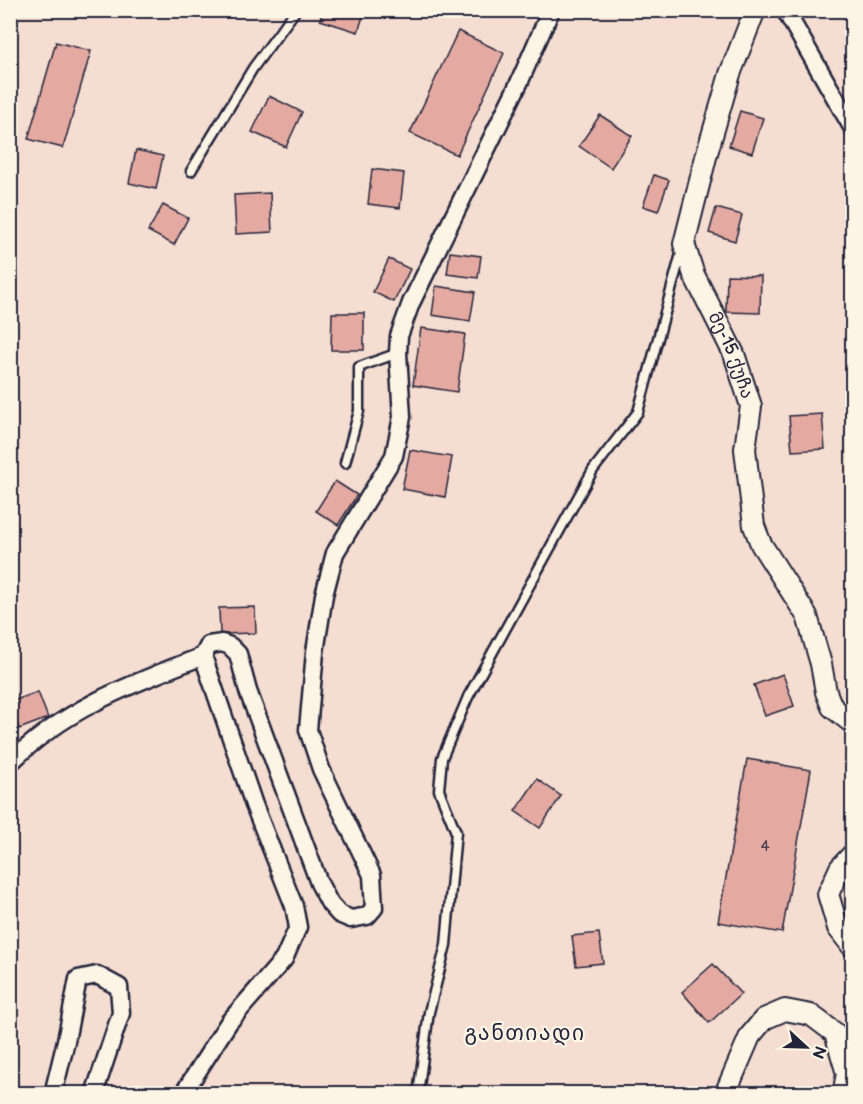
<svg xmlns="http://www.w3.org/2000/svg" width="863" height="1104" font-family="'Balsamiq Sans','Noto Sans Georgian',sans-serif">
<rect width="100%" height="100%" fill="#f5ded1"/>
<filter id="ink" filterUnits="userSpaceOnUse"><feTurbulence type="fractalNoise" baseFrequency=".0167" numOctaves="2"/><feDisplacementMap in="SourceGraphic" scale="12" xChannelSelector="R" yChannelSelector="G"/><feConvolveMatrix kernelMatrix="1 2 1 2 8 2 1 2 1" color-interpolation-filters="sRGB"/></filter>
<g filter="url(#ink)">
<path fill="#e4aaa1" stroke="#22223b" stroke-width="1.5" d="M323,10H365L358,32L320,20Z
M458,31L504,53L457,155L410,133Z
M56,42L91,51L63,148L28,139Z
M269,96L302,112L286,147L252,132Z
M740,111L763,118L752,153L729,146Z
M600,115L632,136L611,168L579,146Z
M136,150L163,156L156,189L129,183Z
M372,169L404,173L400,208L368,204Z
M654,175L669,180L658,211L643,206Z
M270,193L272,232L236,234L234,195Z
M163,205L188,218L174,245L148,231Z
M716,208L742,215L735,241L709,233Z
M450,252L481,256L478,278L447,274Z
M389,259L410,269L394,302L373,292Z
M727,275L761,276L760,313L726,312Z
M436,286L475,292L470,321L432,315Z
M332,313H364V350H331Z
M421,328L465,334L457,392L413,385Z
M822,414L825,449L792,451L789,416Z
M410,450L452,457L445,497L402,489Z
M335,481L357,495L338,525L316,511Z
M255,607L256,633L220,634L219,608Z
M783,674L794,706L765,716L754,685Z
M38,692L48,718L19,729L10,702Z
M747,759L811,770L782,933L718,922Z
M537,779L561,796L540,828L515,811Z
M599,933L603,963L576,966L572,936Z
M713,964L741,994L709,1023L682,992Z"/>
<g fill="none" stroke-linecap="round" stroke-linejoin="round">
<defs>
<path id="service" d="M191,171L253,68L296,10
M345,463L359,411V367L398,353
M418,1094L429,1012L446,945L456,832L439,790L442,758L468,697L593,470L638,412L682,250"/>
<path id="minor" d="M785,10L852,127
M10,763C65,708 132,684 203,656
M53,1094L66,1041L78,979L97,975L119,987L121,1013L94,1094
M183,1094L229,1022L284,959L298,927L294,906L254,805L203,656L209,645L222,643L230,646L238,654L248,691L319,883L330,904L339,914L351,919L367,916L374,908L372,875L321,769L308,730L315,652L324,595L335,553L394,456L402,417L398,353L399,336L411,303L519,83L551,10"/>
<g id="tertiary">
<path id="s1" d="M755,10L730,74L707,153L684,244L694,275L734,354L751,406L745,449L754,526L761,544L807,616L821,664L826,692L832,707L852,723"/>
<path d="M852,855L840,868L828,894L838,928L852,946"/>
<path d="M725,1094L750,1036L764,1019L785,1010L811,1015L835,1033L847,1074L843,1094"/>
</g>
</defs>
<use href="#service" stroke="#22223b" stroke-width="13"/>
<use href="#minor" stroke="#22223b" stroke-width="21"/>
<use href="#tertiary" stroke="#22223b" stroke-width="24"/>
<use href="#service" stroke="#fcf5e5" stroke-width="8"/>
<use href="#minor" stroke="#fcf5e5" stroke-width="16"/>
<use href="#tertiary" stroke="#fcf5e5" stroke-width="20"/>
</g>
</g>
<g text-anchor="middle" stroke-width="4.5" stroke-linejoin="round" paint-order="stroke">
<g font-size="15" fill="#524454">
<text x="765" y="851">4</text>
</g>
<g font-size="18" fill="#22223b" stroke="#fcf5e5">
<text dy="6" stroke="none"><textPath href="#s1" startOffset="366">მე-15 ქუჩა</textPath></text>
</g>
<g font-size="21" letter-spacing="1.5" fill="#22223b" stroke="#fcf5e5">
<text x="525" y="1040">განთიადი</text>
</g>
</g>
<rect width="863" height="1104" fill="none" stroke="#fcf5e5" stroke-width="36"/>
<rect x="18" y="18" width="827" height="1068" fill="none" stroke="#22223b" stroke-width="2" filter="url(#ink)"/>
<g transform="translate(806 1047) rotate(112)" stroke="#fcf5e5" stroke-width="4.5" paint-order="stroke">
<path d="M0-4.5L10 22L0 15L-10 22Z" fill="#22223b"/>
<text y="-9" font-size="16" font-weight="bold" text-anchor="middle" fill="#22223b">N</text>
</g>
</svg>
